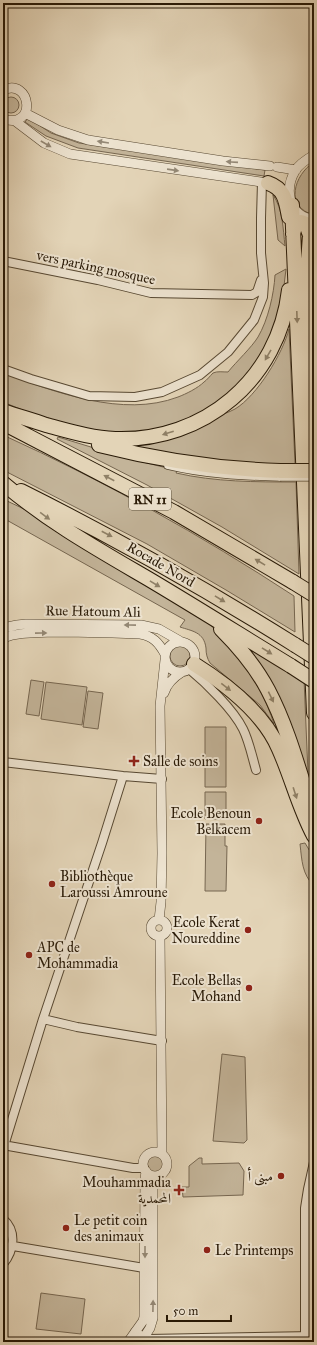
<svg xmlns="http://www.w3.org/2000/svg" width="317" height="1345" font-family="'IM FELL Great Primer',Amiri,serif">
<rect width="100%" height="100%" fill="#e3d4b7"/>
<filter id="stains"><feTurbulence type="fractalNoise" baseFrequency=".005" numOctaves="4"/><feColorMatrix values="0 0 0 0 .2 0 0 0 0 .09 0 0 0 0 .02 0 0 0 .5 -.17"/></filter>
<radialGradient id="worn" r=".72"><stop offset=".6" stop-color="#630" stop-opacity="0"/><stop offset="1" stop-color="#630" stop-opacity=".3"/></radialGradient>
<path fill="#c3b499" stroke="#766650" d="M3 105a8 8 0 1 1 16 0a8 8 0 1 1-16 0Z
M28,118L51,133L79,143L265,170L264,176L78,148L46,136L25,122Z
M314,162V215C284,207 294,175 314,162Z
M273,195C283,209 283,229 285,246L278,240Z
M286,269L283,294L273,337L246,380L205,413L151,433L94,432L40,417L3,402V373C55,392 123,418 178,397C186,394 198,388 204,382C207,380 210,376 213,373C217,371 223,372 228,372C236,362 252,347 258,337C268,320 274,294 275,275Z
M289,329L295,464L220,463L118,444C142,437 167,430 192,423C206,419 222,416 235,409C257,396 283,353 289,329Z
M3,435C104,481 201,535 294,596L295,632L226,590L147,544L3,470Z
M58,437L127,458L171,469L177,471L176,473C215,482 256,482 296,482L299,574L222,527L147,485L57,439Z
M3,499L26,510L194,609C228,640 260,679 274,724L260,705L210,663C207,658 206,654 206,648C204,632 192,631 180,627L185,620L3,518Z
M170 656a10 10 0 1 1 20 0a10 10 0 1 1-20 0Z
M247,647L304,679L308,773L313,797L259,664Z
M31,680L44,682L39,716L26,714Z
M46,682L87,687L82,725L41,719Z
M88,691L103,693L98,729L83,727Z
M205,727H226V787H205Z
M205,792H226V819H205Z
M206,824H225V846H227L226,891H205Z
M305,843L314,858V886C302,874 302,861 300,844Z
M222,1054L245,1057L247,1140L244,1143L213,1141Z
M146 1164a9 9 0 1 1 18 0a9 9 0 1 1-18 0Z
M199,1158H202V1164L239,1163L244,1171L243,1195L183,1197L182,1187H189V1166Z
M3,1225C10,1235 10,1246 3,1257Z
M41,1293L85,1299L81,1334L36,1329Z"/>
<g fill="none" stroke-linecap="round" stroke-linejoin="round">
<defs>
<path id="pedestrian" d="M167,466C204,475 242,477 280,478"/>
<path id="minor" d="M3,261L98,280L151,293L252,295L257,292L261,280
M3,369L31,379L89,396L135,397L162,392L200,375L228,352L254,320L263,297L264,283L261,253V218L262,182
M189,669C206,683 233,709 243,729C249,741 252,756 256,770
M3,762L123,776L162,779
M43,1019L77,1027L162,1041
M3,1145L133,1168H144
M3,1149L43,1019L102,843L123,776
M3,1219C17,1231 14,1251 3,1264
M13,1246L150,1269
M135,1332L148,1339L314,1336
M305,1336V1208L308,1189L314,1162"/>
<path id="tertiary" d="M3,90C31,77 38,130 3,119
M25,113L58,130L88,140L223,161L270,166
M15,121L44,143L70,154L268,183
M314,155C307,159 299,164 295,171C284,190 289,217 314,219
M277,167L296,170
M3,628L17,625L26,624L141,625L159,629L180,641
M3,638C19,632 35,633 52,632C82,632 111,633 140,634C153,636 159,643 165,654
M165 657a15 15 0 1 1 30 0a15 15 0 1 1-30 0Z
M164,693C167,683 174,677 182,672
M159,920L161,902L162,853L160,706L165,660
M151 928a8 8 0 1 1 16 0a8 8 0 1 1-16 0Z
M160,936L162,1154
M143 1164a12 12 0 1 1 24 0a12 12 0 1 1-24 0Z
M128,1342L143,1321L144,1317L145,1179L146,1171
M141,1342L150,1328L153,1318V1188L159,1175"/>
<path id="motorway" d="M268,183C285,189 286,201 289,217
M292,205L314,713
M293,234L296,223L301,222L306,224L310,235L308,263L314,438
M3,411C17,416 32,420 46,425C69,431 91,438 115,439C204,442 279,379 289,290
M3,423L174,512L293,582
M99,445C158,460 218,469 280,471
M3,483C50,523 99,550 152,581C199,609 245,638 291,666
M21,491C115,538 206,589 295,645
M221,629C239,647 256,667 268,690C289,730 300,775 314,817
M194,664C226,684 264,714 279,749C292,778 299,808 314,836"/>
</defs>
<use href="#pedestrian" stroke="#574832" stroke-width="7"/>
<use href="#minor" stroke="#574832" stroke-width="10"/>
<use href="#tertiary" stroke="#574832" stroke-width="10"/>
<use href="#motorway" stroke="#281906" stroke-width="16"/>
<use href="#pedestrian" stroke="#ede3d0" stroke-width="5.5"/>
<use href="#minor" stroke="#ede3d0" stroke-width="8"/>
<use href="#tertiary" stroke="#ede3d0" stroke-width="9"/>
<use href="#motorway" stroke="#e3d4b7" stroke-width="14"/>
<defs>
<path id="pedestrian-bridge" d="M280,478H314"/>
<path id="motorway-bridge" d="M280,471H314
M293,582L314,595
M295,645L314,657
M291,666L314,681"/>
</defs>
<use href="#pedestrian-bridge" stroke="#574832" stroke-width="7" stroke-linecap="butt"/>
<use href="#motorway-bridge" stroke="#281906" stroke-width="16" stroke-linecap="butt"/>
<use href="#pedestrian-bridge" stroke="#ede3d0" stroke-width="5.5"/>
<use href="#motorway-bridge" stroke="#e3d4b7" stroke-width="14"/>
</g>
<defs><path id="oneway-solid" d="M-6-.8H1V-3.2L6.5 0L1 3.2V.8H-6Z"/></defs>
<g fill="#948875">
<use href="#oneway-solid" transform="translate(103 142) rotate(-171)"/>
<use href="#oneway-solid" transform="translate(46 144) rotate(30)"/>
<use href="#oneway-solid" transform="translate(232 162) rotate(-176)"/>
<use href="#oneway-solid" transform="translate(173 170) rotate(8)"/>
<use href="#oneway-solid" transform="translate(130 625) rotate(-179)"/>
<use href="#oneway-solid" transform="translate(41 633) rotate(-1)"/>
<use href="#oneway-solid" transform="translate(145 1252) rotate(90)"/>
<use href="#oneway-solid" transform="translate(153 1306) rotate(-89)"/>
</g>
<g fill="#8f8067">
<use href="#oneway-solid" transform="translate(297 317) rotate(88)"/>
<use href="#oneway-solid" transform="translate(268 355) rotate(120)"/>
<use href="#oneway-solid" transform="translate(168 433) rotate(163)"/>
<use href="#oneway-solid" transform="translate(109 478) rotate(-152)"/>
<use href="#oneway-solid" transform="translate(45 516) rotate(36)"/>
<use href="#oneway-solid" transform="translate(107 534) rotate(28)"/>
<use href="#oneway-solid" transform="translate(260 562) rotate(-149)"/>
<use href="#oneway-solid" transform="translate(155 584) rotate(31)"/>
<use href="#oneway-solid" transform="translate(220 599) rotate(31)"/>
<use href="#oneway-solid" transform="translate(267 651) rotate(32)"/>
<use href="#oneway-solid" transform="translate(226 687) rotate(38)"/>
<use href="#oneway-solid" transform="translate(271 697) rotate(64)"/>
<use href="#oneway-solid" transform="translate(295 793) rotate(72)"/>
</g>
<g fill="#8f2418" stroke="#ede3d0" stroke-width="1.5">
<path d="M132 755h4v4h4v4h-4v4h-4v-4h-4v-4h4z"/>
<circle cx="259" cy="821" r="4"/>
<circle cx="52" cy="884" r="4"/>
<circle cx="248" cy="930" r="4"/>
<circle cx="29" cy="955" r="4"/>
<circle cx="249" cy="988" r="4"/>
<circle cx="281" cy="1176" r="4"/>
<path d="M177 1184h4v4h4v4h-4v4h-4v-4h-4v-4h4z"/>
<circle cx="66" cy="1228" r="4"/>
<circle cx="207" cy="1250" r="4"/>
</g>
<g text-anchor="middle" stroke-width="4" stroke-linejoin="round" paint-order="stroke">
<rect fill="#ede3d0" stroke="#635643" stroke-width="1" x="129" y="488" width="42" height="22" rx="3"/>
<g font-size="13" font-weight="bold" fill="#281906">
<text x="150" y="504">RN 11</text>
</g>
<g font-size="14" fill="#281906" stroke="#ede3d0">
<text transform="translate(96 267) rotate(12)" y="5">vers parking mosquee</text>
<text transform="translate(161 564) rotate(30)" y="5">Rocade Nord</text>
<text transform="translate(93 611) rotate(1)" y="5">Rue Hatoum Ali</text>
</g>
<g font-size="14" fill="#281906" stroke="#ede3d0" text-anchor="start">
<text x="143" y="766">Salle de soins</text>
<text x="251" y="818" text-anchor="end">Ecole Benoun<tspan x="251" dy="16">Belkacem</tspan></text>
<text x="60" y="881">Bibliothèque<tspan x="60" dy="16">Laroussi Amroune</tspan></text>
<text x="240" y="927" text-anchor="end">Ecole Kerat<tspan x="240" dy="16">Noureddine</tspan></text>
<text x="37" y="952">APC de<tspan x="37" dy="16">Mohammadia</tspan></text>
<text x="241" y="985" text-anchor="end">Ecole Bellas<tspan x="241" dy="16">Mohand</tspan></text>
<text x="273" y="1181" text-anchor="end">مبنى أ</text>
<text x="171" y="1187" text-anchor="end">Mouhammadia<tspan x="171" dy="16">المحمدية</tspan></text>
<text x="74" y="1225">Le petit coin<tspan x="74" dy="16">des animaux</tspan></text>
<text x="215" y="1255">Le Printemps</text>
</g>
</g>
<rect width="317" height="1345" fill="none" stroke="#e3d4b7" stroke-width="16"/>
<rect x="4" y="4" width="309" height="1337" fill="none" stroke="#281906" stroke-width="2"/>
<rect x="8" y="8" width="301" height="1329" fill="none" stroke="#281906"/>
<path d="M167 1315v6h64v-6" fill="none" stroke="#281906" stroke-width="2"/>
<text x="173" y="1315" font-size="12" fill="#281906" stroke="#ede3d0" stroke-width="3" paint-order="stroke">50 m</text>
<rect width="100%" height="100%" filter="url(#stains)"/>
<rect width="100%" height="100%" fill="url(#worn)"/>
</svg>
